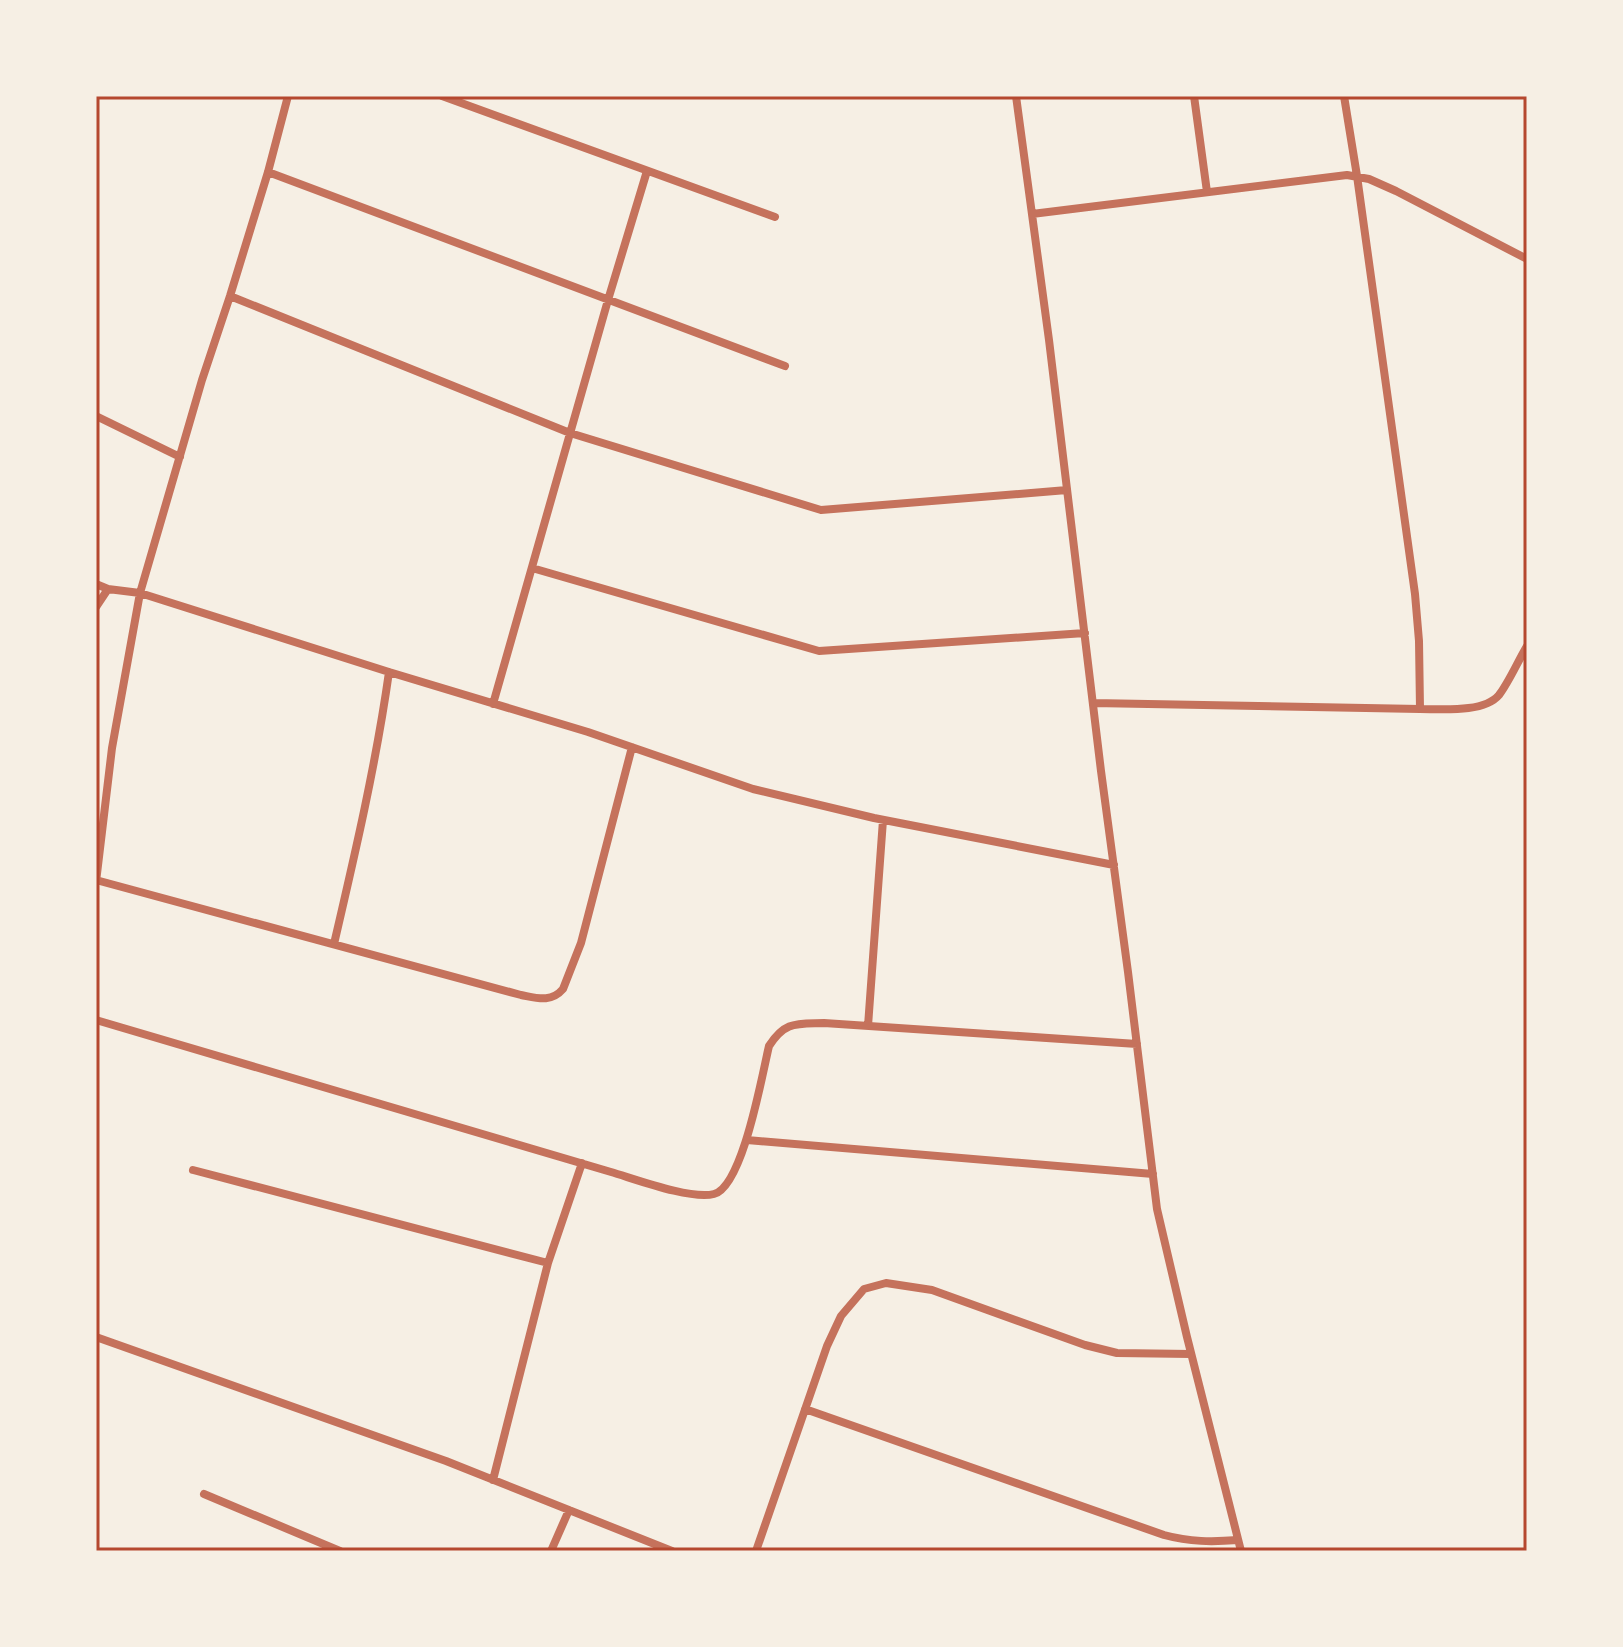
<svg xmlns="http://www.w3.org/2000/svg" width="1623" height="1647" font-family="'Golos Text',sans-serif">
<rect width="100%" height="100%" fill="#f6efe4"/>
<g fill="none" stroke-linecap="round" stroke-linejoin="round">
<path stroke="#c5725c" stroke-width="8" d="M442,96L775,217
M1016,96L1049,340L1101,771L1128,972L1157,1209L1187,1337L1241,1551
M1194,96L1207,192
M1344,96L1357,176L1415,594L1419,641L1420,709
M268,172L785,366
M1032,214L1347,175L1369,179L1396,191L1527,259
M230,296L570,433L821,510L1067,490
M96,416L180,457
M532,568L819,651L1085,633
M96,584L108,589L140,593L389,672L588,732L753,789L874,818L1114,865
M96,607L108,589
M1093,703L1420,709C1442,709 1484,713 1499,695C1509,682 1518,661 1527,646
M493,704L608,300L647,171
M96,880L521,995C537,998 551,1003 563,989L581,943L632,747
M96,882L112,748L140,593L202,380L230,296L268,172L288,96
M334,944C355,854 376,764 389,672
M96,1020L611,1172C635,1179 691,1200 714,1194C743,1186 762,1075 769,1046C785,1021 796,1024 824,1023L1137,1044
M868,1026L883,820
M747,1140L1153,1174
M193,1170L548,1263
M96,1337L446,1461L672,1551
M805,1409L1164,1535C1190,1542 1212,1542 1238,1540
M493,1480L548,1263L582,1163
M204,1494L340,1551
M551,1551L569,1510
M756,1551L827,1346L841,1316L864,1289L886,1283L932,1290L1085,1345L1117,1353L1191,1354"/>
</g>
<rect width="1623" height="1647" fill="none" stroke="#f6efe4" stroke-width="196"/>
<rect x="98" y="98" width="1427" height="1451" fill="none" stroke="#b5482f" stroke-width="3"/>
</svg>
